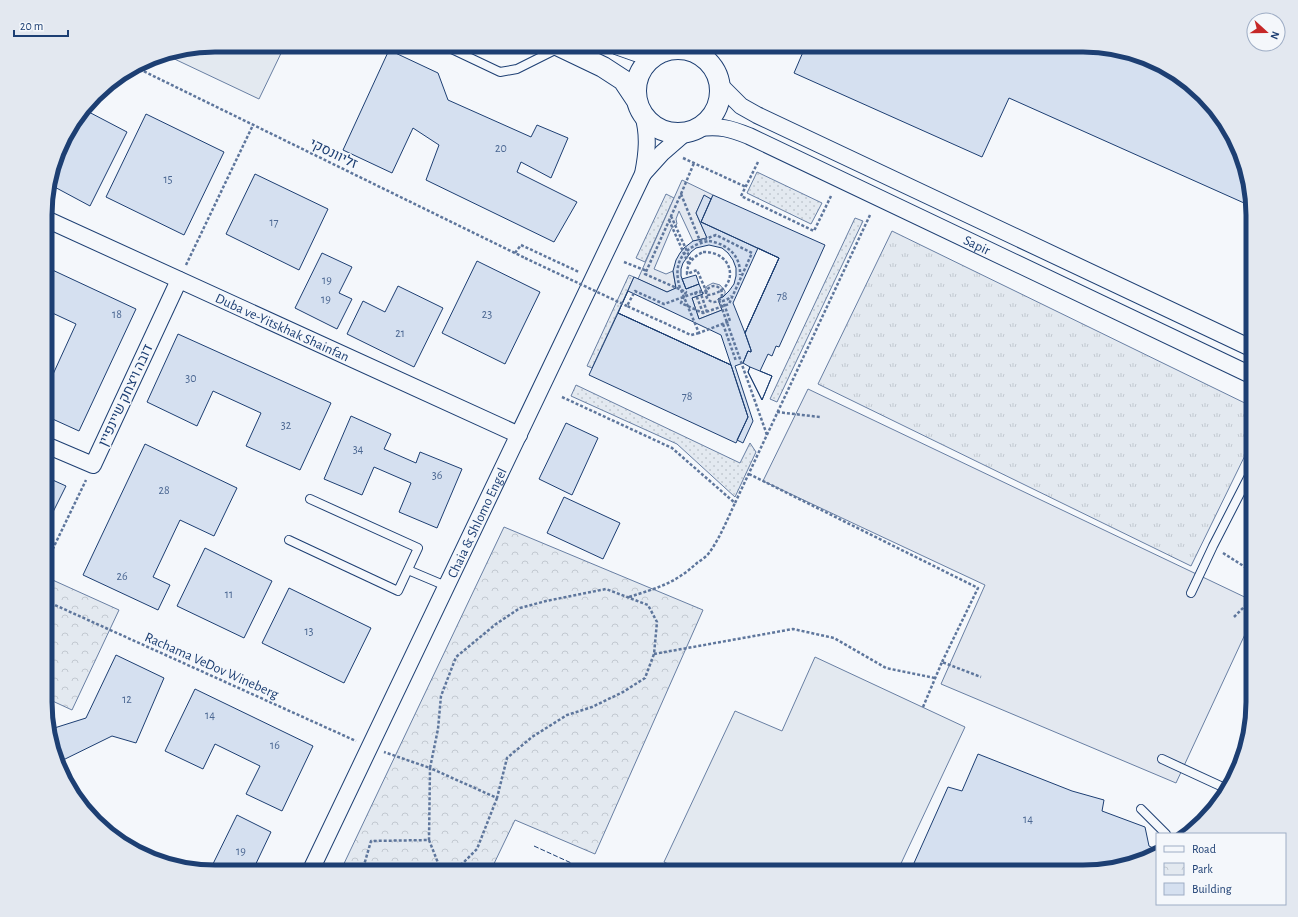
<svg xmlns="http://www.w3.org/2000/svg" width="1298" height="917" font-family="'Alegreya Sans',Heebo,sans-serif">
<defs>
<pattern id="grass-tufts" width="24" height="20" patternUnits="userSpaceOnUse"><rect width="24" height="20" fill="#e3e9f0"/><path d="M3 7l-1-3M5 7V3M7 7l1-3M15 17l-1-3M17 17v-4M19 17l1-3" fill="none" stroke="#c2c9d1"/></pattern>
<pattern id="park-crowns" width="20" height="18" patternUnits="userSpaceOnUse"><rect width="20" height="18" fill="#e3e9f0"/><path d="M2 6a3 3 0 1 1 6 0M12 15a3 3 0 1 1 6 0" fill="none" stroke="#c2c9d1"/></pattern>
<pattern id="garden-dots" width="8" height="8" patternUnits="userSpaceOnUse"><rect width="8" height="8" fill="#e3e9f0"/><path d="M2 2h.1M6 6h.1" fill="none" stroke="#c2c9d1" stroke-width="1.8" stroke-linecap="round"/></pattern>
</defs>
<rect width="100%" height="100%" fill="#f4f7fb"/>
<path fill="url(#grass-tufts)" stroke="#687fa3" d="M892,231L1253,407V439L1191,566L818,384Z"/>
<path fill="url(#park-crowns)" stroke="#687fa3" d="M504,527L703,610L595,854L515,820L490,872H340Z
M46,577L119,610L72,710L46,698Z"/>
<path fill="url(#garden-dots)" stroke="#687fa3" d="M757,172L822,203L811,224L747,193Z
M666,194L674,198L645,262L636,258Z
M855,218L863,221L777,402L770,399Z
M629,275L634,277L592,368L587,366Z
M576,385L740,463L750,443L756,452L735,497L677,444L571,396Z"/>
<path fill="#e3e9f0" stroke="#687fa3" d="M215,45H285L259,99L166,55Z
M815,657L965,727L897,872H685L664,862L735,711L782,731Z"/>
<path fill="#e3e8f0" stroke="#687fa3" d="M682,180L713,195L711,199L704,196L696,213L707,238L693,241L679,211L676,219L677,224L671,229L654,269L666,274L673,271L676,288L667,292L638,279Z
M713,283L720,285L725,291V295L718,299L722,310L699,319L692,298L703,294L707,286Z
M808,389L1253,601V617L1176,783L941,684L985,585L763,481Z"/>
<path fill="#d5e0f0" stroke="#1d3f73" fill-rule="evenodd" d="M806,45H1094L1138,54L1186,80L1230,130L1253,207L1009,98L982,157L794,73Z
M389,50L438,73L448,100L531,137L537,125L568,138L551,178L521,162L517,172L577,202L554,242L426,180L439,145L413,128L392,173L343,150Z
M85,110L127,132L90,206L49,184L63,139Z
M146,114L224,152L184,235L106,197Z
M255,174L328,209L299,270L226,234Z
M704,195L711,199L701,222L779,258L745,333L751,350V352L748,351L743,363L735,366L753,421L743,443L737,440L748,417L731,365L618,313L634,277L667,292L676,288L673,271L676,260L680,253L684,248L693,241L707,238L696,213ZM709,245L722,248L728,253L733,260L736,268V276L734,284L729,291L723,297L718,299L722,310L699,319L692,298L703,294L699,284L686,289L681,276V269L683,263L691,252L696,248Z
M713,195L825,245L779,347L776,346L772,356L768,354L760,371L772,376L762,400L748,372L750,367L743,363L748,351L751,352V350L745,333L779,258L701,222Z
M758,248L779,258L745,333L733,303Z
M322,253L352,267L339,293L352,299L337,329L295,308Z
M477,261L540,292L505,364L442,333Z
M46,267L136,309L79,431L46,416V382L49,383L76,324L46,310Z
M696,275L699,284L686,289L682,279Z
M398,286L443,308L414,367L347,334L363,301L385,312Z
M628,291L721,335L731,365L618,313Z
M618,313L731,365L748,417L736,443L589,375Z
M178,334L331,403L300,470L246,446L261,413L213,391L197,426L147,402Z
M750,367L772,376L762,400L748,372Z
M351,416L391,434L384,449L416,463L420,452L462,469L437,528L399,512L411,483L374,467L362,495L324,479Z
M566,423L598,438L572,495L539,479Z
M145,444L237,488L214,536L180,520L153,577L170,585L158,610L83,575Z
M46,477L66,486L46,526Z
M564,497L620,523L603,559L547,533Z
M205,548L272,581L244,638L177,606Z
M289,588L371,628L344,683L262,643Z
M116,655L164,678L136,743L112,736L59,762L48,730L86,718Z
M195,689L313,746L282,811L246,794L260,766L215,744L203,769L165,751Z
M978,754L1072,791L1104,800L1102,811L1145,827L1149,846L1157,850V855L1084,872H910L948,787L962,791Z
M237,815L271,832L252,872H214L210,870Z"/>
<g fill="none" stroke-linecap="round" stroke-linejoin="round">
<defs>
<path id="service" d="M443,45L500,72L517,69L559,48
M289,540L398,591L418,548L310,499
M408,570L446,586
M1191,593L1213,546L1253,468
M1162,759L1227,789
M1141,809L1166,834"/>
<g id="minor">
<path d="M692,51L695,45"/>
<path d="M720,85L741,106L757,115L1253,349"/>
<path id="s1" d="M699,128C721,126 729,128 749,136L1253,376"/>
<path d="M643,174L662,153L685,133"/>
<path id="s2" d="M46,219L519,435"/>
<path d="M46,445L93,465L179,280"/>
<path id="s3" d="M310,872L643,174C647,154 649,135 643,115"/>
</g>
<path id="tertiary" d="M557,45L603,67L623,80L637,101
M619,45L636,51L663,52
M636 91a42 42 0 1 1 84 0a42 42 0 1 1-84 0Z"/>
</defs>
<use href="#service" stroke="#1d3f73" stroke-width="10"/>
<use href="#minor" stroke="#1d3f73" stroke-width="18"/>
<use href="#tertiary" stroke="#1d3f73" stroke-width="22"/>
<path stroke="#5e769c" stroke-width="2.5" stroke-dasharray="3 2" stroke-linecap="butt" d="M135,67L525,258
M683,158L746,187
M758,162L741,196L814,231L831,196
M681,194L700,241L716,235L752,253L729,304L703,313L681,303L686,292L645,274Z
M681,194L694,163
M671,216L691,260
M669,220L689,265
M709,241C727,244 741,255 740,275
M703,252C736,251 740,291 708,295L697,270L687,274C687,263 693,257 703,252Z
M515,253L521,245L579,272
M624,262L647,271
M186,265L253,125
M706 294a8 8 0 1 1 16 0a8 8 0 1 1-16 0Z
M681,290L699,333L730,321L723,301L728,299L731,296
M695,292L703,313
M719,300L767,435
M723,324L736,361
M699,333L691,335L627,306L635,291L664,304L700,291L707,312
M562,397L672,448L735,503L870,215
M777,412L820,417
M749,474L978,588L942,662
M1223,553L1253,572
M46,563L86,480
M629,597C657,588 674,584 697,563C701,560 706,557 709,553C720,538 727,520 735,503
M46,601L356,741
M1234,617L1246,605L1253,604
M654,654L793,629L834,638L886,668L935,678
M923,707L942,662L981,677
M429,840L440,868
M362,872L371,841L429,840L430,768L497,798L507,758L532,737L567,715L592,707L623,692L645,678L654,654L657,622L648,605L606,589L546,601L520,608L496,624L456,657L441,696L438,729L430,768L384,752
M440,872V868L460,866L477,849L497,798"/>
<use href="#service" stroke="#f4f7fb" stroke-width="8"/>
<use href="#minor" stroke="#f4f7fb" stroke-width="16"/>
<use href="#tertiary" stroke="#f4f7fb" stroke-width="20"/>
<path stroke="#5e769c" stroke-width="2.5" stroke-dasharray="3 2" stroke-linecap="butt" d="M525,258L627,306
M680,288C672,263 683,246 709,241"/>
<path stroke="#1d3f73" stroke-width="1" stroke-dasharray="5 2" stroke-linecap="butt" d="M534,846L591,872"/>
</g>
<g text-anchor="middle" stroke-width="3" stroke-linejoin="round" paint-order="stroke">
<g font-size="12" fill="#4b6792">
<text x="501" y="152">20</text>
<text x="168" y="183">15</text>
<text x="274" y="226">17</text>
<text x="327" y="284">19</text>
<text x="782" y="300">78</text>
<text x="326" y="303">19</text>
<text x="117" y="318">18</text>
<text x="487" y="318">23</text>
<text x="400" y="337">21</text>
<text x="191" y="382">30</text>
<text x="687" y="400">78</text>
<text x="286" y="429">32</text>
<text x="358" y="453">34</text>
<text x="437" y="479">36</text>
<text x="164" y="494">28</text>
<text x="122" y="580">26</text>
<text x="229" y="598">11</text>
<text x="309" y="635">13</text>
<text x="127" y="703">12</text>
<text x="210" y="719">14</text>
<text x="275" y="749">16</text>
<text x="1028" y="823">14</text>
<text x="241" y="855">19</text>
</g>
<g font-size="14" fill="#1d3f73" stroke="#f4f7fb">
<text transform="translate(334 153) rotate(26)" y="5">זליוונסקי</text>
<text dy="5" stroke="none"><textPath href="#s1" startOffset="304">Sapir</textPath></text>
<text dy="5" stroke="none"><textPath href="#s2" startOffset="260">Duba ve-Yitskhak Shainfan</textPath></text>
<text transform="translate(125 395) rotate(-65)" y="5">דובה ויצחק שיינפיין</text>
<text dy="5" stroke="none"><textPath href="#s3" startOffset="387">Chaia &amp; Shlomo Engel</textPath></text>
<text transform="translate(212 665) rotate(24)" y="5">Rachama VeDov Wineberg</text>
</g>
</g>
<path d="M0 0H1298V917H0ZM215 52H1083A163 163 0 0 1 1246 215V702A163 163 0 0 1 1083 865H215A163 163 0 0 1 52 702V215A163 163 0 0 1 215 52Z" fill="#e3e8f0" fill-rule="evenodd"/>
<path fill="none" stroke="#1d3f73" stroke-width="5" d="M215 52H1083A163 163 0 0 1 1246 215V702A163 163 0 0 1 1083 865H215A163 163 0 0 1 52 702V215A163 163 0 0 1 215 52Z"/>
<rect x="1156" y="833" width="130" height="72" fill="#f4f7fb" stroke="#9eadc5"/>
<rect x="1164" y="846" width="20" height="6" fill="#f4f7fb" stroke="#9eadc5"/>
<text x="1192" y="853" font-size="12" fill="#1d3f73">Road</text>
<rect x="1164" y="863" width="20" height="12" fill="url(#park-crowns)" stroke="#9eadc5"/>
<text x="1192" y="873" font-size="12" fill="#1d3f73">Park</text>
<rect x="1164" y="883" width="20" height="12" fill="#d5e0f0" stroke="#9eadc5"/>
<text x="1192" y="893" font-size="12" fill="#1d3f73">Building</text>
<g transform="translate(1266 32) rotate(111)"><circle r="19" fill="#f4f7fb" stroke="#9eadc5"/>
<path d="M0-3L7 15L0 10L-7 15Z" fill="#c62828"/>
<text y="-6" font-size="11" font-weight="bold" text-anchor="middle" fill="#1d3f73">N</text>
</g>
<path d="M14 30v6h54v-6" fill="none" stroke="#1d3f73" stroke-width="2"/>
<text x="20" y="30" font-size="12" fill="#1d3f73" stroke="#f4f7fb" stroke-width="3" paint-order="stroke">20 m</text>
</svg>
